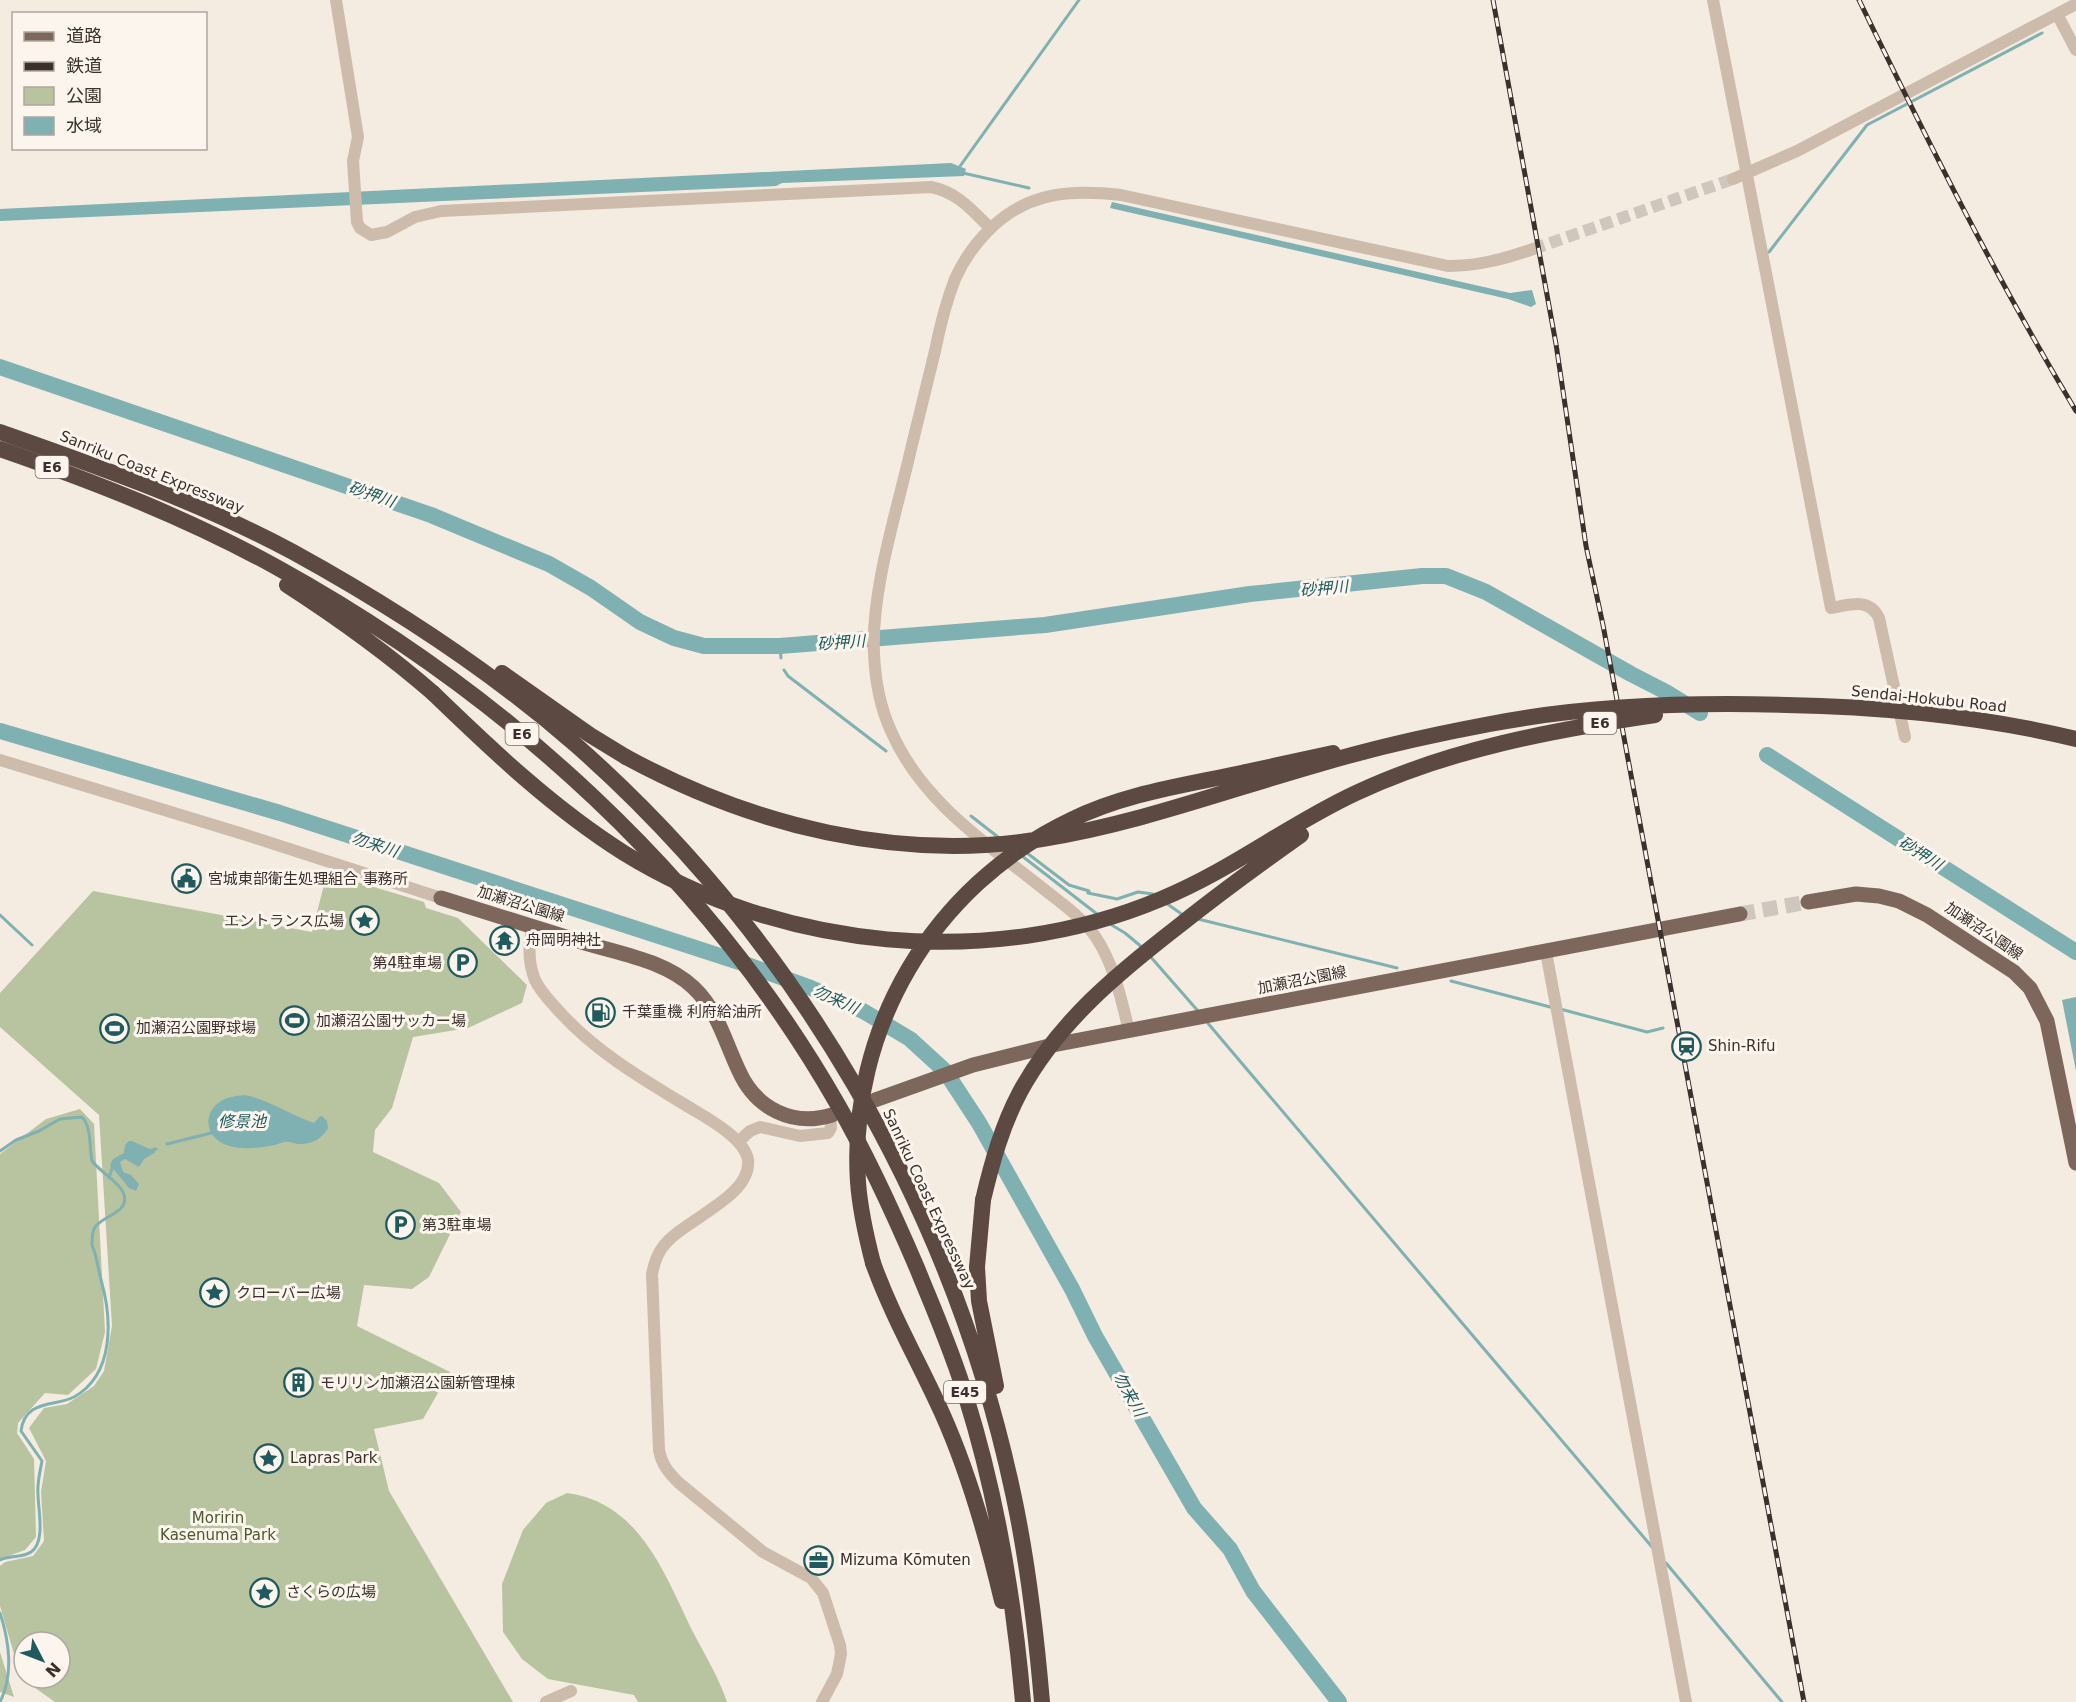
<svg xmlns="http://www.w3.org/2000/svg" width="2076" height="1702" font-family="'DejaVu Sans','Noto Sans JP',sans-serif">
<rect width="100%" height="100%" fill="#f4ebe1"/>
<path fill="#b8c4a0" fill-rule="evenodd" d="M327,873L424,902L426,908L458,918L527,985L522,1003L468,1028L413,1037L392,1108L375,1130L373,1152L439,1183L461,1212L429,1277L412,1289L364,1285L357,1326L450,1372L423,1419L374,1429L389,1491L513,1702H55L21,1678L0,1606V1566L5,1562L33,1556L44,1541L41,1492L46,1461L29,1428L44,1408L67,1404L94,1386L104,1371L112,1326L99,1115L0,1027V993L93,891L312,932ZM24,1642H60V1678H24Z
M80,1109L94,1124L105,1332L96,1369L68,1395L45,1393L18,1423L17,1433L34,1459L36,1537L25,1550L0,1559V1154L46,1119Z
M567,1493C640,1503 664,1573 693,1632C705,1655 719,1678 727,1702H638L634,1695L548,1679L522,1659L503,1632L502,1584L523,1530L546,1503Z
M0,1652L14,1697L0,1692Z"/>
<path fill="#7fb0b2" d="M951,163L966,169L964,176L782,183L776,186L0,221V209Z
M1112,202L1510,293L1532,290L1536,304L1531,307L1508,299L1110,208Z
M2076,997V1071L2062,1000Z
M245,1095C269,1100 290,1115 314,1123L319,1117L322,1116L327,1121L328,1128C322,1139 311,1145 297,1144C294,1143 291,1142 288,1142C284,1141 279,1144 275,1145C259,1148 240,1151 224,1144C206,1136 203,1115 218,1103C226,1097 235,1096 245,1095Z
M129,1141H132L156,1152L144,1159L139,1167L125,1159L120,1162L123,1172L131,1175L139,1184L136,1191L129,1188L110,1165L113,1159L124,1153L125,1145Z"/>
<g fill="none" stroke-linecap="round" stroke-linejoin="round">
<path stroke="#7fb0b2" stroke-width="3" d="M958,169L1079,0
M963,173L1029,188
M1769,252L1867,125L2042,33
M780,646L781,658
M784,670L788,676L886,751
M971,816L998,837
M1027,853L1069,885L1089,891L1088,893L1117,899L1138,892L1153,894
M1022,856L1097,914
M1166,903L1183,915
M0,915L32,945
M1198,919L1397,968
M1110,924L1125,933L1143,948
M1149,955L1198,1011
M1451,981L1554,1008
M1560,1009L1647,1032L1663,1028
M1206,1021L1652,1547
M167,1144L215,1132
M0,1151L16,1140L39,1131L60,1119L82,1117C92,1128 89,1147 92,1161C100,1172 121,1183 124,1195C129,1213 104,1215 95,1227C92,1232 92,1239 92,1245C97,1257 98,1268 101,1280C112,1318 115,1374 74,1397C55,1407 25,1399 21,1431L42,1461C40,1472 37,1483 38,1494C38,1509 46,1542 31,1552C23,1558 9,1555 0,1560
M148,1151L156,1149
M109,1178L113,1165
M1666,1563L1782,1702
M0,1613C9,1640 14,1675 0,1702"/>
<path stroke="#7fb0b2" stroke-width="16" d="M0,367L431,515L549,564L591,588L640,622L674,638L704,646H780L1045,625L1250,594L1422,576H1446L1486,592L1631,674L1666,692L1700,713
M0,731L280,813L745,964L811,988L863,1011L910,1039L945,1071L979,1123L1072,1289L1095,1336L1194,1508L1230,1549L1253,1591L1339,1702
M1767,755L2076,952"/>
<path stroke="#cfc6bd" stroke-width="12" stroke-dasharray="12 6" stroke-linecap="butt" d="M1533,249L1733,179"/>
<path stroke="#cfc6bd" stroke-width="15" stroke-dasharray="15 8" stroke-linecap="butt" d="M1740,914L1808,902"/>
<path stroke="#cdbbac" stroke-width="12" d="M336,0L358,137L353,161L357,222L360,228L371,235L387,232L415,217L441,211L931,187C957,192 972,210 990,228
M1713,0L1831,608C1850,605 1869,597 1879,618L1905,737
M2057,14L2076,50
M1733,179L1797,151L2076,4
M0,760L243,834L441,898
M533,926C528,944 528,962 535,980C540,991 549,1000 557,1009C595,1052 644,1080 692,1109C709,1119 745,1139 748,1160C752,1198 681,1220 662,1248C656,1256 654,1264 652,1274L659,1450C662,1465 668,1472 679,1483L763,1552L811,1578L823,1593L840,1645L841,1654L837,1674L822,1702
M1546,952L1686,1702
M1129,1031C1121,998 1114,964 1095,936C1080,915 1056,899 1036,883C980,839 920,798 891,731C880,707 875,678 874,653C871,590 897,511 911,449C919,416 927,383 935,351C940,326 946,302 955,279C963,261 974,245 988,231C1026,192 1070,189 1121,195L1448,266C1478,266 1504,259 1533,249
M738,1142L750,1131L760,1127L800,1136L828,1133L831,1128L830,1116
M546,1702L571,1691"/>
<path stroke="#7d675c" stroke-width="15" d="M441,898C489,913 537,928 585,943C621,954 666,961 694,988C718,1011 725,1042 739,1071C756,1109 793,1127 832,1115
M1808,902L1856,894L1879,896L1899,901L1927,915L2014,972L2030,988L2047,1021L2076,1163
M875,1100L973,1065L1053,1045L1740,914"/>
<path stroke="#5c4a42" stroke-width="16" d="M0,432C99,467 200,502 293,552C393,607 490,670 576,745C796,939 952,1207 1013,1493C1028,1562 1036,1632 1042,1702
M0,449C95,482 190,519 278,568C506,694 708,877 838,1105C868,1157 893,1212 917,1268C934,1310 953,1353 966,1397C997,1496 1014,1599 1023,1702
M287,585C338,618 387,653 433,693
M502,673L590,735L626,757
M1246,772L1333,753
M983,1200L977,1267L979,1301L996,1386
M873,1263C892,1316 919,1362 942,1413C969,1473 987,1537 1002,1601"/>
<defs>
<path id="rail" d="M1493,0L1556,344L1586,546L1603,625L1804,1702
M1859,0C1927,140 1996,278 2076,411"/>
</defs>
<use href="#rail" stroke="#3b302b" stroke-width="5"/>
<use href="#rail" stroke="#fbf5ee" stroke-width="3" stroke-dasharray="9" stroke-linecap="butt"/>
<path stroke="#5c4a42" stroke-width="16" d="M433,693C493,751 553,808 624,853C781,950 990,971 1161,899C1230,871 1289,824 1356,793C1450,749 1553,730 1655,715
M626,757C753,826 898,862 1042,839C1136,824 1225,791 1316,765C1373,748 1431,735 1490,724C1588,705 1688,702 1787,705C1884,707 1982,716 2076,739
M983,1200C992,1162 1002,1126 1020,1092C1058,1022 1118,973 1180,925C1219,894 1260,864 1301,835
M873,1263C866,1236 860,1210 858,1182C848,1029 933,886 1071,820C1125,793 1187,785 1246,772"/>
</g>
<defs>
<symbol id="civic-ring" viewBox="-11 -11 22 22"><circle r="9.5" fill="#fbf5ee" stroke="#1f5a5e" stroke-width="1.5"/><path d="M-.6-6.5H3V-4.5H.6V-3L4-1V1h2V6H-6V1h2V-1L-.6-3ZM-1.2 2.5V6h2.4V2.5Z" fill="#1f5a5e"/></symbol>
<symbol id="sight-ring" viewBox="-11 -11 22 22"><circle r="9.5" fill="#fbf5ee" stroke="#1f5a5e" stroke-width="1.5"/><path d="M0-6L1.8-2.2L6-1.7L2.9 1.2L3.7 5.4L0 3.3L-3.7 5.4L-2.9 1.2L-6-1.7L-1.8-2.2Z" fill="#1f5a5e"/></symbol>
<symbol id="temple-ring" viewBox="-11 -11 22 22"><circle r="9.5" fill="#fbf5ee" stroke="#1f5a5e" stroke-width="1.5"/><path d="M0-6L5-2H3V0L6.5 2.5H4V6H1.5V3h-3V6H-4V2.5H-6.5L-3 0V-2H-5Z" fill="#1f5a5e"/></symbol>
<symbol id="parking-ring" viewBox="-11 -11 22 22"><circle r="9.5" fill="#fbf5ee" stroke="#1f5a5e" stroke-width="1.5"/><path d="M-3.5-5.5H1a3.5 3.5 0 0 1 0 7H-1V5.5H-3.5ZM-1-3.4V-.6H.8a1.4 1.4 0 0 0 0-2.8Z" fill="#1f5a5e"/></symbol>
<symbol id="fuel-ring" viewBox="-11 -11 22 22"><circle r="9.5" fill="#fbf5ee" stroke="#1f5a5e" stroke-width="1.5"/><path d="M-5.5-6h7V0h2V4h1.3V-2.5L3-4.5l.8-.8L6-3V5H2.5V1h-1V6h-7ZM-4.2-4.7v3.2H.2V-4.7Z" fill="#1f5a5e"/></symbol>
<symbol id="stadium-ring" viewBox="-11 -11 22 22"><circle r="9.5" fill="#fbf5ee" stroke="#1f5a5e" stroke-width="1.5"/><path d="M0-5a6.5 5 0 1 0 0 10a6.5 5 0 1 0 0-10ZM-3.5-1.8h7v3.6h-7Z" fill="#1f5a5e"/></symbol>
<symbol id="station-ring" viewBox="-11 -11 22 22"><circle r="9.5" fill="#fbf5ee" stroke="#1f5a5e" stroke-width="1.5"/><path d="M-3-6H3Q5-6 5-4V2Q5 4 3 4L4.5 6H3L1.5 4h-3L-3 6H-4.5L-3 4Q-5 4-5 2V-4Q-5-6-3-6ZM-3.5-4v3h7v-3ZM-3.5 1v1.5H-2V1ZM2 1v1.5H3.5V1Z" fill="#1f5a5e"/></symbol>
<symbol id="building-ring" viewBox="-11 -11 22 22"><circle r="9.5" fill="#fbf5ee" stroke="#1f5a5e" stroke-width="1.5"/><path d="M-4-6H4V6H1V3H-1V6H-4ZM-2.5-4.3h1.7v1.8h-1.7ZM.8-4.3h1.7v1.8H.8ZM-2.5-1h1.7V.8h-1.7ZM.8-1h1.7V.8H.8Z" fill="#1f5a5e"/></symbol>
<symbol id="office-ring" viewBox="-11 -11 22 22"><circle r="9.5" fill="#fbf5ee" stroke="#1f5a5e" stroke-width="1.5"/><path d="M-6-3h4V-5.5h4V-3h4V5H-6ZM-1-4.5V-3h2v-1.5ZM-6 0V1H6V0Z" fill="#1f5a5e"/></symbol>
</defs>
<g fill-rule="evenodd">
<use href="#civic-ring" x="170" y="862" width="33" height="33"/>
<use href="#sight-ring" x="348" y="904" width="33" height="33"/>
<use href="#temple-ring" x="488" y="924" width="33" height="33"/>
<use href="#parking-ring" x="446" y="946" width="33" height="33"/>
<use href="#fuel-ring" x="584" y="996" width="33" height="33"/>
<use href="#stadium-ring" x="278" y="1004" width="33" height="33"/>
<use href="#stadium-ring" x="98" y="1012" width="33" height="33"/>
<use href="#station-ring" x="1670" y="1030" width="33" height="33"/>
<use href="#parking-ring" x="384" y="1208" width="33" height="33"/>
<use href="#sight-ring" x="198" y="1276" width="33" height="33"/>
<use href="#building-ring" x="282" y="1366" width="33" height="33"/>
<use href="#sight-ring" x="252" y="1442" width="33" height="33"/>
<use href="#office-ring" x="802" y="1544" width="33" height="33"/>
<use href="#sight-ring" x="248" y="1576" width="33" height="33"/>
</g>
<g text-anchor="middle" stroke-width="6" stroke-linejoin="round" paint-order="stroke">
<g fill="#fbf5ee" stroke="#756b66" stroke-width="1.5">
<rect x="35.5" y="456" width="33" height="22" rx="4.5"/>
<rect x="1583.5" y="712" width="33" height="22" rx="4.5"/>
<rect x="505.5" y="723" width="33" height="22" rx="4.5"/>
<rect x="944" y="1381" width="42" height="22" rx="4.5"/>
</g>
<g font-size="14" font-weight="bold" fill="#3b302b">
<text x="52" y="472">E6</text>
<text x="1600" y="728">E6</text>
<text x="522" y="739">E6</text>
<text x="965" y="1397">E45</text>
</g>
<g font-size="15" fill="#3b302b" stroke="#fbf5ee">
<text transform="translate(152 472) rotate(22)" y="5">Sanriku Coast Expressway</text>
<text transform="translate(1929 699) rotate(6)" y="5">Sendai-Hokubu Road</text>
<text transform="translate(521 904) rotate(17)" y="5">加瀬沼公園線</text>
<text transform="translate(1984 931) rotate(34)" y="5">加瀬沼公園線</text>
<text transform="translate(1302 980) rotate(-11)" y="5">加瀬沼公園線</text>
<text transform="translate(929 1199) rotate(65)" y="5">Sanriku Coast Expressway</text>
</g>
<g font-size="15" fill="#3b302b" stroke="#fbf5ee" text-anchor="start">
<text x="208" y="884">宮城東部衛生処理組合 事務所</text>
<text x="344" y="926" text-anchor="end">エントランス広場</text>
<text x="526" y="945">舟岡明神社</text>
<text x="442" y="968" text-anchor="end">第4駐車場</text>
<text x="622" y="1017">千葉重機 利府給油所</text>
<text x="316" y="1026">加瀬沼公園サッカー場</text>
<text x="136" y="1033">加瀬沼公園野球場</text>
<text x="1708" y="1051">Shin-Rifu</text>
<text x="422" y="1230">第3駐車場</text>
<text x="236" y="1298">クローバー広場</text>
<text x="320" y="1388">モリリン加瀬沼公園新管理棟</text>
<text x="290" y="1463">Lapras Park</text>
<text x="840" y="1565">Mizuma Kōmuten</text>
<text x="286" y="1597">さくらの広場</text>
</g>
<g font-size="15" fill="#4a5a2e" stroke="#fbf5ee">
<text x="218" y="1523">Moririn<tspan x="218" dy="17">Kasenuma Park</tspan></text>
</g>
<g font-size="16" font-style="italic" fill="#1f5a5e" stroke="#fbf5ee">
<text transform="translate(372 494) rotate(19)" y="6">砂押川</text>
<text transform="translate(1324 588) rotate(-5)" y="6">砂押川</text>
<text transform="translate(841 642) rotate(-4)" y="6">砂押川</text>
<text transform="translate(375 844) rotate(18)" y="6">勿来川</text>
<text transform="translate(1921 853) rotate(32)" y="6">砂押川</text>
<text transform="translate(836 999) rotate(24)" y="6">勿来川</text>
<text x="242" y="1127">修景池</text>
<text transform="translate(1130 1394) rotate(61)" y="6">勿来川</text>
</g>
</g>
<rect x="12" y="12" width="195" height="138" fill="#fbf5ee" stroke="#aea6a0" stroke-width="1.5"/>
<rect x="24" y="32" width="30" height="9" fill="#7d675c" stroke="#aea6a0" stroke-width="1.5"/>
<text x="66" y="42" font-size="18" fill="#3b302b">道路</text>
<rect x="24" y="62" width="30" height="9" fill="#3b302b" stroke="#aea6a0" stroke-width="1.5"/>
<text x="66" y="72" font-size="18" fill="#3b302b">鉄道</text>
<rect x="24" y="87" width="30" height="18" fill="#b8c4a0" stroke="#aea6a0" stroke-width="1.5"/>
<text x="66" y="102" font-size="18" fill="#3b302b">公園</text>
<rect x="24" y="117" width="30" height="18" fill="#7fb0b2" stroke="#aea6a0" stroke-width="1.5"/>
<text x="66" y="132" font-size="18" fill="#3b302b">水域</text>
<g transform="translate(42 1660) rotate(132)"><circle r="28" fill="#fbf5ee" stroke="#aea6a0" stroke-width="1.5"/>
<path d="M0-4.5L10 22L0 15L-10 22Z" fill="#1f5a5e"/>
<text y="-9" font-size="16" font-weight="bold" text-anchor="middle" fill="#3b302b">N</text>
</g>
</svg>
